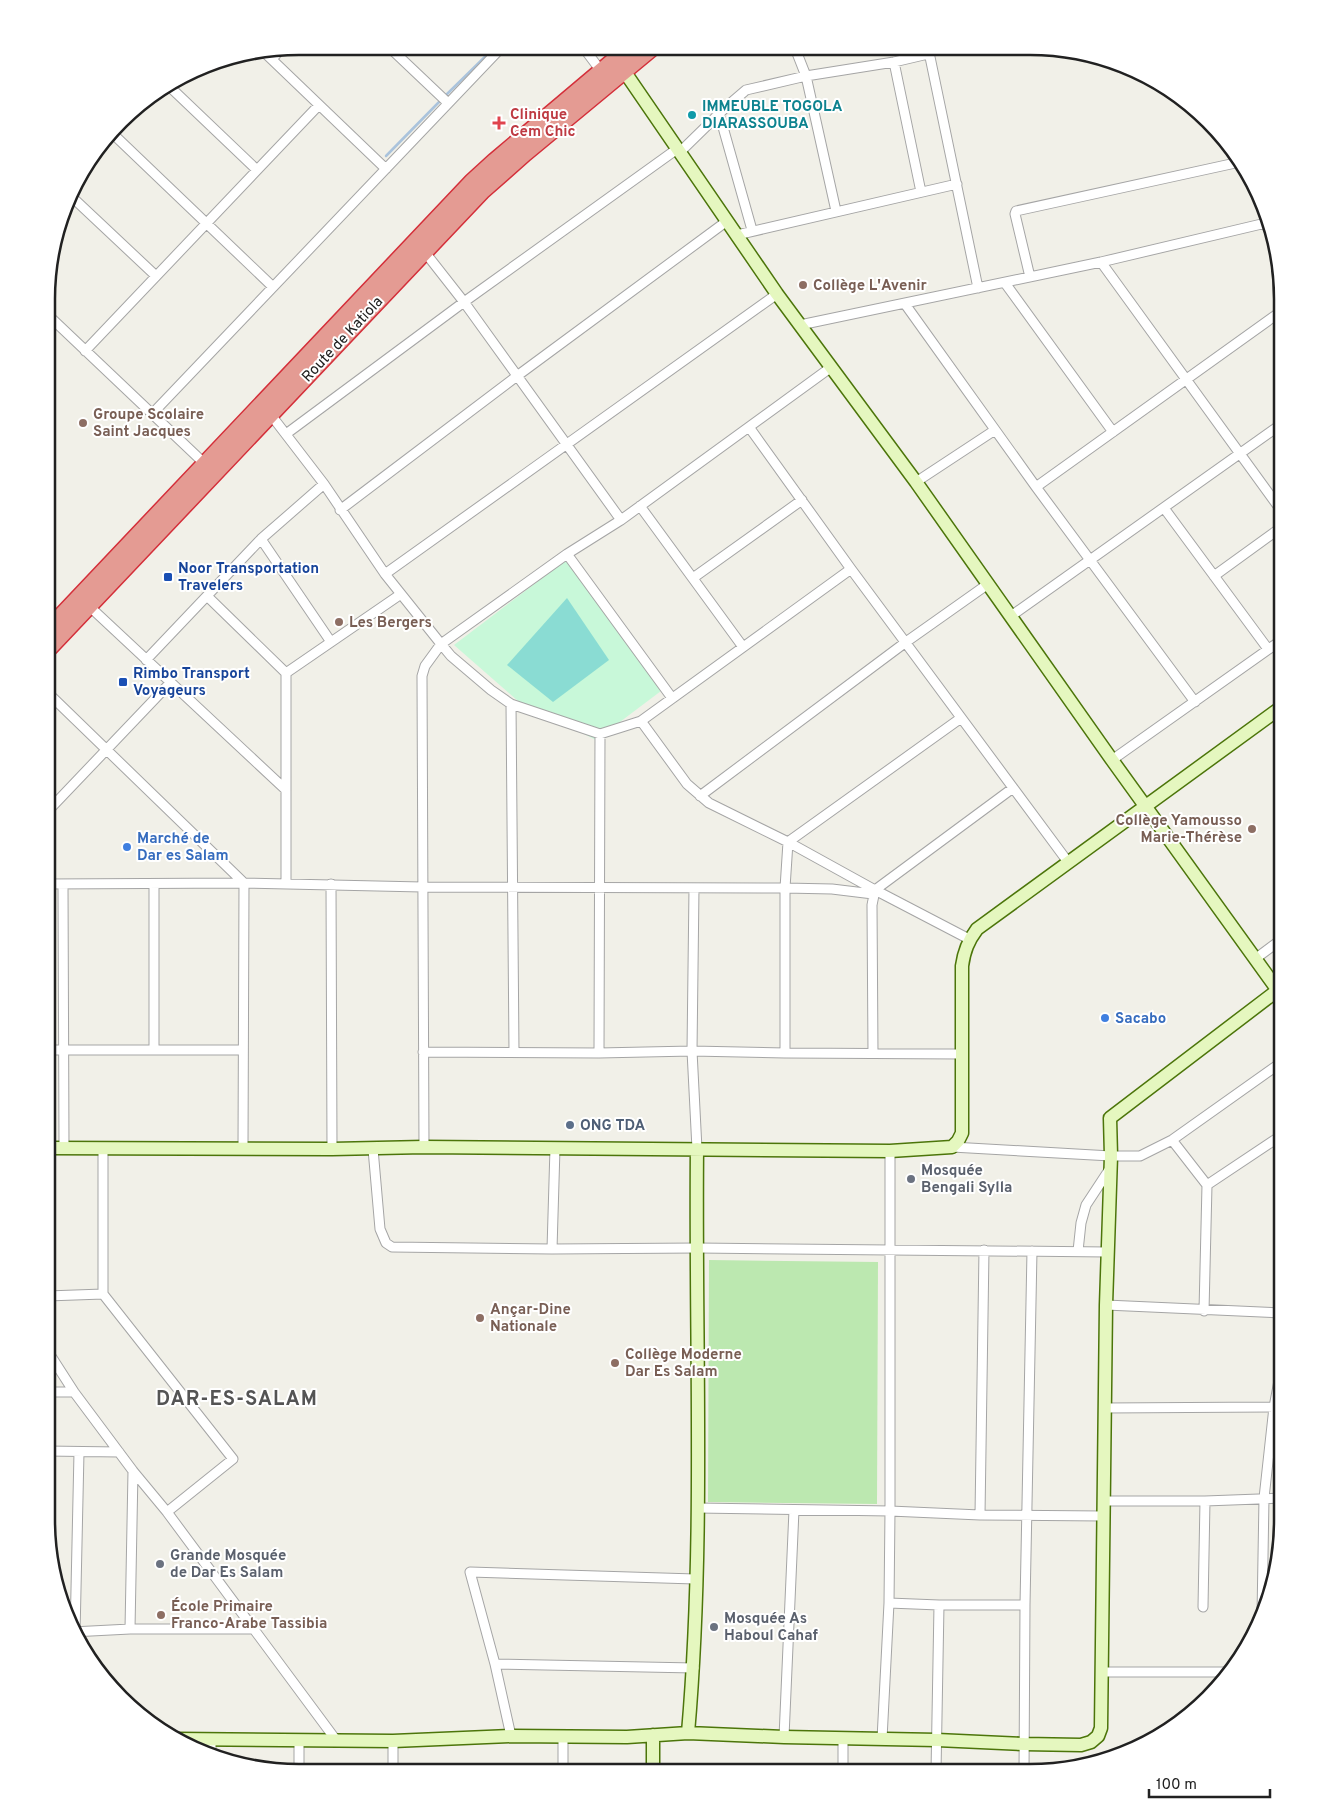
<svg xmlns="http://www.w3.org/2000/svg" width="1329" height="1819" font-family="Overpass,sans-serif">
<rect width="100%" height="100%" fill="#f1f0e8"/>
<path fill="#bce8b0" d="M709,1260L878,1262L877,1504L708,1502Z"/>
<path fill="#c8f8d9" d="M566,560L661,691L596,740L518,701L454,645Z"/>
<path fill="#8adcd3" d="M567,598L609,660L553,702L507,665Z"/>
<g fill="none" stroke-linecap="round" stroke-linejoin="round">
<path stroke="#aac3dc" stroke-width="2.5" d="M445,96L495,47
M386,156L441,100"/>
<defs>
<path id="street" d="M389,47L448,103
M583,47L601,71
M795,48L806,76L836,211
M264,52L386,169
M272,59L281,49
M894,62L921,192
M170,87L257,170
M719,113L752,230
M112,133L273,287
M680,152L725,108L746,90L806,76L894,62L928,54L930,57L978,288
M72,197L156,276
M1265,223L1276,244
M737,235L957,184
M424,251L464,302L621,520
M1101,262L1283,513
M1030,277L1015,214L1016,211L1240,162
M1005,283L1113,432
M905,304L1036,487L1195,702
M48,315L205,464
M800,325L1101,262L1270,222
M85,351L319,105
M152,414L502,47
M271,415L324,484L385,574L441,644L451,656L491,690L511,704L600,734L641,721L851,569
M749,427L851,569L1068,862
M286,434L464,302L677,149
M916,482L995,430
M1036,487L1283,310
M640,506L743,647
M1164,508L1268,649
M340,510L517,376L727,221
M261,539L331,642
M567,554L672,698
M385,574L777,294
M1214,576L1283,526
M693,578L802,500
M207,596L286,673
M89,606L286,790
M1011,616L1283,423
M146,660L261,539L324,484
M48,693L244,883L243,1149
M511,704L514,1052
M641,721L687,784L709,803L788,842L875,890L969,939
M1112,760L1283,639
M700,796L906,642L988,584
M47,812L170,683
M47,884L244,883L422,887L785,888L832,889L873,894
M63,884L64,1148
M154,884V1050
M286,884V673L401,594
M331,884L332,1149
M694,888L692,1051L697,1149
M1255,959L1282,939
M47,1050H243
M423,1052L599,1053L692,1051L785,1053L962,1054
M599,1053L600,734
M785,1053V888L788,842L961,718
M873,1053L872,905L875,890L1013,788
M1172,1140L1207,1185L1204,1311
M424,1147L422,676L425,666L441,644L567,554L621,520L830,368
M952,1147L1111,1156H1140L1172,1140L1282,1062
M103,1148V1294L233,1459L167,1512
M373,1149L380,1229L386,1243L392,1247L552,1249L698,1248L1107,1252
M1207,1185L1282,1135
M552,1249L555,1148
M1078,1251L1081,1223L1086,1205L1109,1170
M47,1296L103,1294
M1106,1305L1282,1313
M47,1350L74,1392L133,1471L167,1512L336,1740
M46,1392H74
M1105,1408L1274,1407
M46,1451L119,1452
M1104,1501H1205L1282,1498
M697,1508L890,1511L980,1515L1103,1516
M980,1515L984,1250
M889,1603L939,1605H1025
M1203,1607L1205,1501
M1262,1615L1264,1498L1274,1407L1282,1365
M130,1629L133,1471
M72,1632L130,1629H254
M75,1635L79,1452
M495,1664L694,1668
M1102,1672H1230
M511,1736L495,1664L470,1572L695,1579
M563,1737V1771
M784,1737L794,1510
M882,1739L889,1603L890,1511V1151
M211,1756V1740
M299,1771V1740
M393,1771V1741
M843,1772V1739
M936,1772L939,1605
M1024,1773L1025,1605L1032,1251"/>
<path id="secondary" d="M620,65L777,294L916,482L1112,760L1282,996
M47,1148L332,1149L424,1147L890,1151L952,1147L958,1141L962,1133V966C964,951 968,941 977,929L1283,706
M688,1733C705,1539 695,1343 697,1149
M653,1735V1772
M176,1739L393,1741L511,1736L627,1737L688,1733L784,1737L937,1740L1024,1744L1081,1745L1091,1742L1098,1736L1101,1728L1106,1305L1111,1156L1110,1118L1278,990"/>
<path id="highway" d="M48,630L472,182L495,161L630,47
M48,649L482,191L525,153L653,47"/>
</defs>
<use href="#street" stroke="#a5a5a5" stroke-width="11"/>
<use href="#secondary" stroke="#4c750a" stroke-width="15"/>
<use href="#highway" stroke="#d42f3a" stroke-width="19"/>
<use href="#street" stroke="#fff" stroke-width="9"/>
<use href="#secondary" stroke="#e5f7bf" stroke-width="12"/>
<use href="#highway" stroke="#e49b93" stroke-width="16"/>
</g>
<circle fill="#0f9aa8" stroke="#fff" stroke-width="2" cx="692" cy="115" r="5"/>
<path fill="#e0444e" stroke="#fff" stroke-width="2" d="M496.5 115.5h5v5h5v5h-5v5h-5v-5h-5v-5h5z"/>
<g fill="#8d6e63" stroke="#fff" stroke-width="2">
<circle cx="803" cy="285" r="5"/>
<circle cx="83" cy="423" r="5"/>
<circle cx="339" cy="622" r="5"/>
<circle cx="1252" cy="829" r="5"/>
<circle cx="480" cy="1318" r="5"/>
<circle cx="615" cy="1363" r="5"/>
<circle cx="161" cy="1615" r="5"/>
</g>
<g fill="#1a4fb4" stroke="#fff" stroke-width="2">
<rect x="163" y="572" width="10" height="10" rx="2.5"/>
<rect x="118" y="677" width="10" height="10" rx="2.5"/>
</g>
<g fill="#3f7fe0" stroke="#fff" stroke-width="2">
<circle cx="127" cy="847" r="5"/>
<circle cx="1105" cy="1018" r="5"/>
</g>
<circle fill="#5c6f8a" stroke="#fff" stroke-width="2" cx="570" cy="1125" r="5"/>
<g fill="#6b7280" stroke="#fff" stroke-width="2">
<circle cx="911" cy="1179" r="5"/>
<circle cx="160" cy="1564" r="5"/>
<circle cx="714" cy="1627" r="5"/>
</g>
<g text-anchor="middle" stroke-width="4" stroke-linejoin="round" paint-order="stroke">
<g font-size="15" font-weight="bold" fill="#0d838f" stroke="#fff" text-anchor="start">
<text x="702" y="111">IMMEUBLE TOGOLA<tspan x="702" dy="17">DIARASSOUBA</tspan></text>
</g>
<g font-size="15" font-weight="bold" fill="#be3a42" stroke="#fff" text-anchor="start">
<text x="510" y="119">Clinique<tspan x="510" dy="17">Cem Chic</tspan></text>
</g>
<g font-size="15" font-weight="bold" fill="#785e54" stroke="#fff" text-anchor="start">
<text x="813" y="290">Collège L'Avenir</text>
<text x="93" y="419">Groupe Scolaire<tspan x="93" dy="17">Saint Jacques</tspan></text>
<text x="349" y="627">Les Bergers</text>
<text x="1242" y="825" text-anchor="end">Collège Yamousso<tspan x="1242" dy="17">Marie-Thérèse</tspan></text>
<text x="490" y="1314">Ançar-Dine<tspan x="490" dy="17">Nationale</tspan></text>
<text x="625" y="1359">Collège Moderne<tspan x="625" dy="17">Dar Es Salam</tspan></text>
<text x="171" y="1611">École Primaire<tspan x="171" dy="17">Franco-Arabe Tassibia</tspan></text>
</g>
<g font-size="15" fill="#212121" stroke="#fff">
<text transform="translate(342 339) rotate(-47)" y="5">Route de Katiola</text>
</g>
<g font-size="15" font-weight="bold" fill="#164399" stroke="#fff" text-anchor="start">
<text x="178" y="573">Noor Transportation<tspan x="178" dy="17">Travelers</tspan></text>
<text x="133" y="678">Rimbo Transport<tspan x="133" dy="17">Voyageurs</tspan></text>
</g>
<g font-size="15" font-weight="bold" fill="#366cbe" stroke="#fff" text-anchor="start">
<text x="137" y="843">Marché de<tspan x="137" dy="17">Dar es Salam</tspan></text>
<text x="1115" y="1023">Sacabo</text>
</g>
<g font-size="15" font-weight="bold" fill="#4e5e75" stroke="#fff" text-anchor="start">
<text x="580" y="1130">ONG TDA</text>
</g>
<g font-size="15" font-weight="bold" fill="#5b616d" stroke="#fff" text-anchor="start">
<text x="921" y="1175">Mosquée<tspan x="921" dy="17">Bengali Sylla</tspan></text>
<text x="170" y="1560">Grande Mosquée<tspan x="170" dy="17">de Dar Es Salam</tspan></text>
<text x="724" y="1623">Mosquée As<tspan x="724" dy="17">Haboul Cahaf</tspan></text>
</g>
<g font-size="20" font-weight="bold" letter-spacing="1" fill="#545454" stroke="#fff">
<text x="237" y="1405">DAR-ES-SALAM</text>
</g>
</g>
<path d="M0 0H1329V1819H0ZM299 55H1030A244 244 0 0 1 1274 299V1520A244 244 0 0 1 1030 1764H299A244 244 0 0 1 55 1520V299A244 244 0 0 1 299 55Z" fill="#fff" fill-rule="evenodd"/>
<path fill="none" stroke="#212121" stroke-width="2.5" d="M299 55H1030A244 244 0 0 1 1274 299V1520A244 244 0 0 1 1030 1764H299A244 244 0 0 1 55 1520V299A244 244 0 0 1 299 55Z"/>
<path d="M1149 1789v8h121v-8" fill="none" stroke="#212121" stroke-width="2.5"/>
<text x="1156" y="1789" font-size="15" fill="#212121" stroke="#ffffff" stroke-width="4" paint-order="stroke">100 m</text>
</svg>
